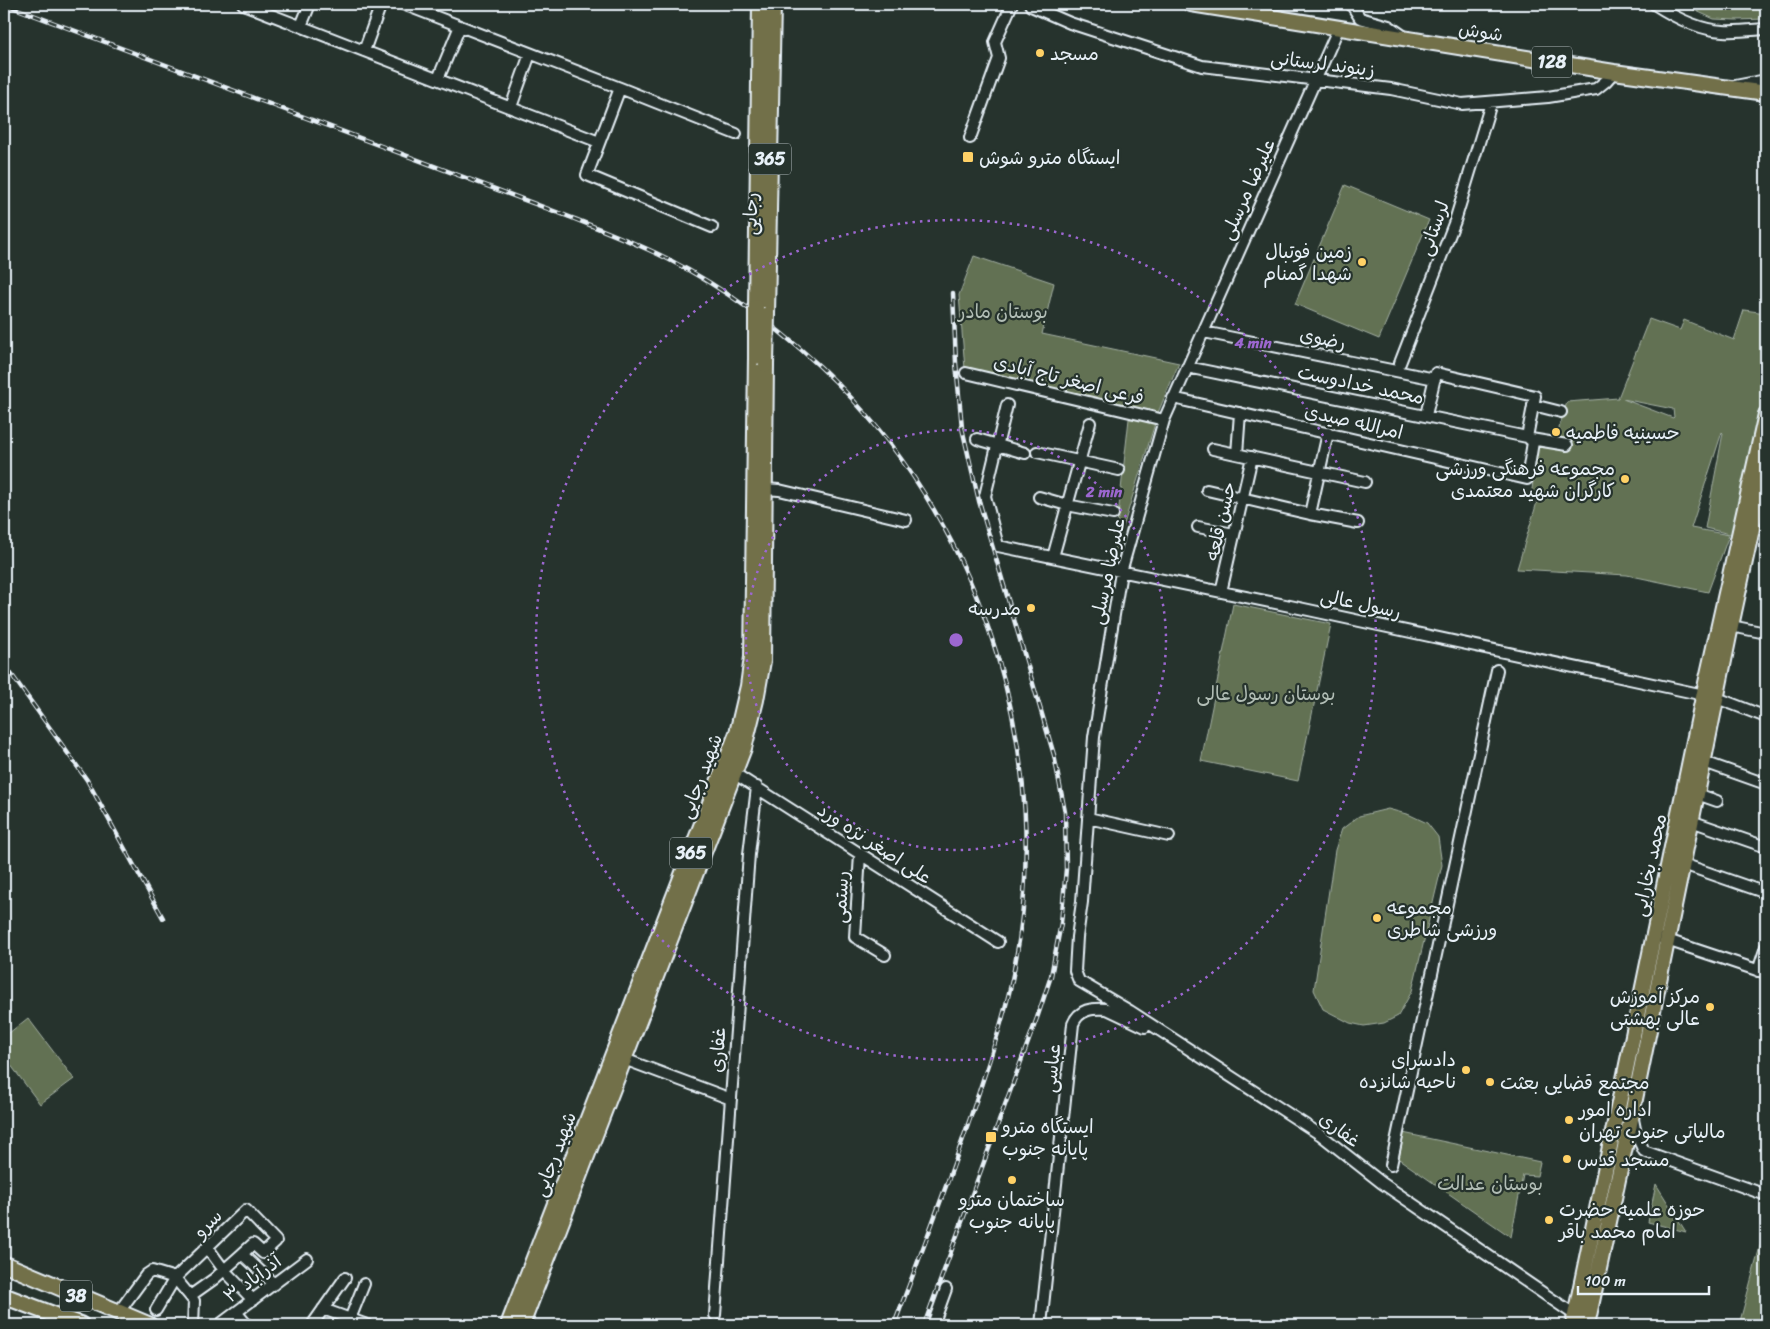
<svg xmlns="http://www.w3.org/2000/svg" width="1770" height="1329" font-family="Sriracha,'Playpen Sans Arabic',sans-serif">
<rect width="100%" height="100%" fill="#26332d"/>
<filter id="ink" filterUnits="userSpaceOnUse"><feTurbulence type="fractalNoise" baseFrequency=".02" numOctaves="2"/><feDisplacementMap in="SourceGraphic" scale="10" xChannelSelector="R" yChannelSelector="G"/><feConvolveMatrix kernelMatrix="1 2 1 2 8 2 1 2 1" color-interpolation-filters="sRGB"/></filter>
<g filter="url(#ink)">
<path fill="#627152" stroke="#a5b1a5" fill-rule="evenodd" d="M1681,4H1766V19L1736,20L1714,19Z
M1345,185L1429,220L1379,339L1295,304Z
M974,256L1054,283L1042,334L1179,363L1157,415L965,369L959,295Z
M1744,310L1766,313V392L1734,535L1705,528L1723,433L1722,432L1691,528L1729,535L1708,592L1627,575L1517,569L1537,502L1531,498L1533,481H1530L1536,442L1553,448L1567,402L1618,398L1649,319L1680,330L1684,320L1734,340ZM1623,399L1673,409L1674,417L1673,418Z
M1129,419L1156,420L1113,560Z
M1233,604L1331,624L1298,781L1201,761Z
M1388,809L1410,815L1427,823L1438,837L1442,865L1412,991L1398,1016L1384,1023L1364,1026L1350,1023L1323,1009L1314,990L1335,850L1342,829L1359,816Z
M28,1018L74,1079L40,1104L4,1056V1037Z
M1403,1133L1540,1162L1537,1176L1523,1175L1511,1237L1399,1159Z
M1656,1184L1686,1232L1648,1222Z
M1766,1224V1325H1739Z"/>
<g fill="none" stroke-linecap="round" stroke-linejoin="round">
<defs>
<path id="minor" d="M243,4L599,142
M403,4L620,88L587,175L712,227
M1030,4L1031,6L1070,23L1202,66L1391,89L1462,104L1548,97L1596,89L1606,81L1614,72
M1351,4L1360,18L1389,26L1405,37
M1654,4C1674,17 1698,30 1723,31C1737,32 1752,30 1766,29
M301,26L310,4
M1339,27L1164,420L1121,572L1094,737L1082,902L1077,937L1075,971L1079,981L1130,1011L1321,1135L1382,1183L1575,1315
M364,51L381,4
M438,79L460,26
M1735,86L1766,80
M620,88L736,134
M511,107L530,54
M970,138L999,58L995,42L1012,4
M1204,332L1435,379
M1400,363L1455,221L1491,103
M1187,367L1527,437
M966,373L1164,420
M1173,398L1527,479L1533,442L1527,437L1535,396L1436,373L1426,415
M1007,405L985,496L998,546L1290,606L1704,695L1717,698L1766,717
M1533,405L1561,412
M977,439L1025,453
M1531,439L1567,445
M1213,449L1365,482
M1037,452L1119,470
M1237,454L1240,413
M765,489L779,490L906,520
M1207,490L1310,514L1358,523
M1039,497L1067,505L1113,514
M1310,514L1328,433
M1198,527L1234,534
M1053,557L1090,423
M1221,592L1252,457
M1731,626L1766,633
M1704,762L1766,784
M729,770L998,942
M1697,794L1717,801
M1088,818L1169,836
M1691,821L1766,847
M860,854L855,937L885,955
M1683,864L1766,893
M1661,938L1766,973
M1758,971L1766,947
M624,1059L731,1099
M1633,1119L1636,1134L1644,1151L1766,1195
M1391,1165L1497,670
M207,1247L224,1270L253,1300
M190,1296L214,1279L242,1254
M323,1309L367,1325
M156,1310L175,1278L194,1301L193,1325
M236,1312L247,1325
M118,1313L146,1275L152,1271L175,1278L246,1210L276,1241L263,1253L253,1244L242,1254L274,1284
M715,1315L749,854L757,787
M350,1319L364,1284
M219,1325L307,1259
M312,1325L345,1278
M933,1325L946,1289
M1041,1325L1073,1024C1079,1009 1092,1008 1107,1009L1145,1027"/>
<path id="major" d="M1191,4L1614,72L1766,93
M756,307L760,4
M767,314L773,4
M508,1325L737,733L748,686L752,657L756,357
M522,1325L744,748L756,700L763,661L766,365
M1573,1325L1706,683L1766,414
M1587,1325L1632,1114L1731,626L1766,464"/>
<path id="highway" d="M4,1264L149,1325
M4,1296L81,1325"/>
</defs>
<use href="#minor" stroke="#e8f1f8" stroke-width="14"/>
<use href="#major" stroke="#e8f1f8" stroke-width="18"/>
<use href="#highway" stroke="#e8f1f8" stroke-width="19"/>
<use href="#minor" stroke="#26332d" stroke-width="10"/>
<use href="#major" stroke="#726f4a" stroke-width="14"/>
<use href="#highway" stroke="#726f4a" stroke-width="15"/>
<defs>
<path id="rail" d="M4,4L567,216C600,229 634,242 666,258C725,288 791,336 838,384C987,535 1055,762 1014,970C1006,1012 992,1052 979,1092C953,1171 923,1248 894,1325
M4,664L87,780L163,918
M924,1325L1037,1018L1051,976L1061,923L1066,869L1065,812L1054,755L979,501L962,428L956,363L953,293"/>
</defs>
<use href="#rail" stroke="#e8f1f8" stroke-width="4.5"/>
<use href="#rail" stroke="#26332d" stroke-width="2.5" stroke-dasharray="8" stroke-linecap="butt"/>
<defs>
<path id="major-bridge" d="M756,357V307
M766,365L767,314"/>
</defs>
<use href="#major-bridge" stroke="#e8f1f8" stroke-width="18" stroke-linecap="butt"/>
<use href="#major-bridge" stroke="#726f4a" stroke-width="14"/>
</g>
</g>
<g fill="none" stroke="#9c67d0" stroke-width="2.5" stroke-dasharray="2.5 5">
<circle cx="956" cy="640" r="210"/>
<circle cx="956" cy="640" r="420"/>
</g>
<g fill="#ffd166" stroke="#26332d" stroke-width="2">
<circle cx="1040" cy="53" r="5"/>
<rect x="962" y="151" width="12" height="12" rx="2.5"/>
<circle cx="1362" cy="262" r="5"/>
<circle cx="1556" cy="432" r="5"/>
<circle cx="1625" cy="479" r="5"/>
<circle cx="1031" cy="608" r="5"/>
<circle cx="1377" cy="918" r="5"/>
<circle cx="1710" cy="1007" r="5"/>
<circle cx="1466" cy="1070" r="5"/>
<circle cx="1490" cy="1082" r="5"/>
<circle cx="1569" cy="1120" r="5"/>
<rect x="985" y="1131" width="12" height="12" rx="2.5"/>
<circle cx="1567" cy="1159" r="5"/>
<circle cx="1012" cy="1180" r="5"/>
<circle cx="1549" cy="1220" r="5"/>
</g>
<g text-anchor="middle" stroke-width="4.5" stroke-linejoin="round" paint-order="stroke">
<g fill="#26332d" stroke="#aeb8bb" stroke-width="1">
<rect x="1532" y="46.5" width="40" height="31" rx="4"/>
<rect x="749" y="143.5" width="42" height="31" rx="4"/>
<rect x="670" y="837.5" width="42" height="31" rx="4"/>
<rect x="60" y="1280.5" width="32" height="31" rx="4"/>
</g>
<g font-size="18" font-weight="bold" fill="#e8f1f8">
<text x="1552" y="68">128</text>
<text x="770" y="165">365</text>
<text x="691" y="859">365</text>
<text x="76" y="1302">38</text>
</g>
<g font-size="19" fill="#e8f1f8" stroke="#26332d">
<text transform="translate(1481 31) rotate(9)" y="7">شوش</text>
<text transform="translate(1323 63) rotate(7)" y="7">زینوند لرستانی</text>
<text transform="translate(1247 189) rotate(-66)" y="7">علیرضا مرسلی</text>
<text transform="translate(750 214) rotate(-89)" y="7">رجایی</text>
<text transform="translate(1433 228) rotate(-70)" y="7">لرستانی</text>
<text transform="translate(1323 338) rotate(12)" y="7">رضوی</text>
<text transform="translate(1069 379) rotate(14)" y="7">فرعی اصغر تاج آبادی</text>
<text transform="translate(1361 384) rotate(12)" y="7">محمد خدادوست</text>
<text transform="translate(1354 421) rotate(13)" y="7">امرالله صیدی</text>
<text transform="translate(1220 521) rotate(-77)" y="7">حسن قلعه</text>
<text transform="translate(1107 571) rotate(-78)" y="7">علیرضا مرسلی</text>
<text transform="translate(1361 603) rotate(12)" y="7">رسول عالی</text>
<text transform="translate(700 776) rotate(-69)" y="7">شهید رجایی</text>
<text transform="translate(875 843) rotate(33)" y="7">علی اصغر نژه ورد</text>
<text transform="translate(1649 865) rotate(-78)" y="7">محمد بخارایی</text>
<text transform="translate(840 897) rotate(-87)" y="7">رستمی</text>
<text transform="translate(717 1050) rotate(-86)" y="7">غفاری</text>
<text transform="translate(1051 1068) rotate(-84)" y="7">عباسی</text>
<text transform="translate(1340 1129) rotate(37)" y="7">غفاری</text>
<text transform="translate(554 1154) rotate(-69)" y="7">شهید رجایی</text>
<text transform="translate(207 1223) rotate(-44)" y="7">سرو</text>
<text transform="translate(252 1278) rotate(-37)" y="7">۳ آذرآباد</text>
</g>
<g font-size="19" fill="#e8f1f8" stroke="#26332d" text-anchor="start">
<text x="1050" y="60">مسجد</text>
<text x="979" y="164">ایستگاه مترو شوش</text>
<text x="1352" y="258" text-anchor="end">زمین فوتبال<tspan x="1352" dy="22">شهدا گمنام</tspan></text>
<text x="1566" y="439">حسینیه فاطمیه</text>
<text x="1615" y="475" text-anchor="end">مجموعه فرهنگی ورزشی<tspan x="1615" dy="22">کارگران شهید معتمدی</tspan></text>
<text x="1021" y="615" text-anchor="end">مدرسه</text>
<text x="1387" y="914">مجموعه<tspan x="1387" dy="22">ورزشی شاطری</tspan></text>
<text x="1700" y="1003" text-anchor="end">مرکز آموزش<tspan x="1700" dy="22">عالی بهشتی</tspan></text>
<text x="1456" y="1066" text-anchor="end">دادسرای<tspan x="1456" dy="22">ناحیه شانزده</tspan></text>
<text x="1500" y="1089">مجتمع قضایی بعثت</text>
<text x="1579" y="1116">اداره امور<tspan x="1579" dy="22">مالیاتی جنوب تهران</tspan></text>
<text x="1002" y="1133">ایستگاه مترو<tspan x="1002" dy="22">پایانه جنوب</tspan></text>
<text x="1577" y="1166">مسجد قدس</text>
<text x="1012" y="1206" text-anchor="middle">ساختمان مترو<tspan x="1012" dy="22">پایانه جنوب</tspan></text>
<text x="1559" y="1216">حوزه علمیه حضرت<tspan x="1559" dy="22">امام محمد باقر</tspan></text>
</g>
<g font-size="19" fill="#b2beb6" stroke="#26332d">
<text x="1003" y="318">بوستان مادر</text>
<text x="1266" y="700">بوستان رسول عالی</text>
<text x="1490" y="1190">بوستان عدالت</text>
</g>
</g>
<circle cx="956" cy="640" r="8" fill="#9c67d0" stroke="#26332d" stroke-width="2.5"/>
<g font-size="15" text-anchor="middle" font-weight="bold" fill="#9c67d0" stroke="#26332d" stroke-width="4.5" stroke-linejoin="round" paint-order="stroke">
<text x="1253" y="348">4 min</text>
<text x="1104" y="497">2 min</text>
</g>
<rect width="1770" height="1329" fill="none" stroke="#26332d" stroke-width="20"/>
<rect x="10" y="10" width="1750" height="1309" fill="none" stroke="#e8f1f8" stroke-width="2" filter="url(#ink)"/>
<path d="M1578 1286v8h131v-8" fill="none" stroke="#e8f1f8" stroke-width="2.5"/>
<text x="1585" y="1286" font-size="15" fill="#e8f1f8" stroke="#26332d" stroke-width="4" paint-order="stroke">100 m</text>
</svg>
